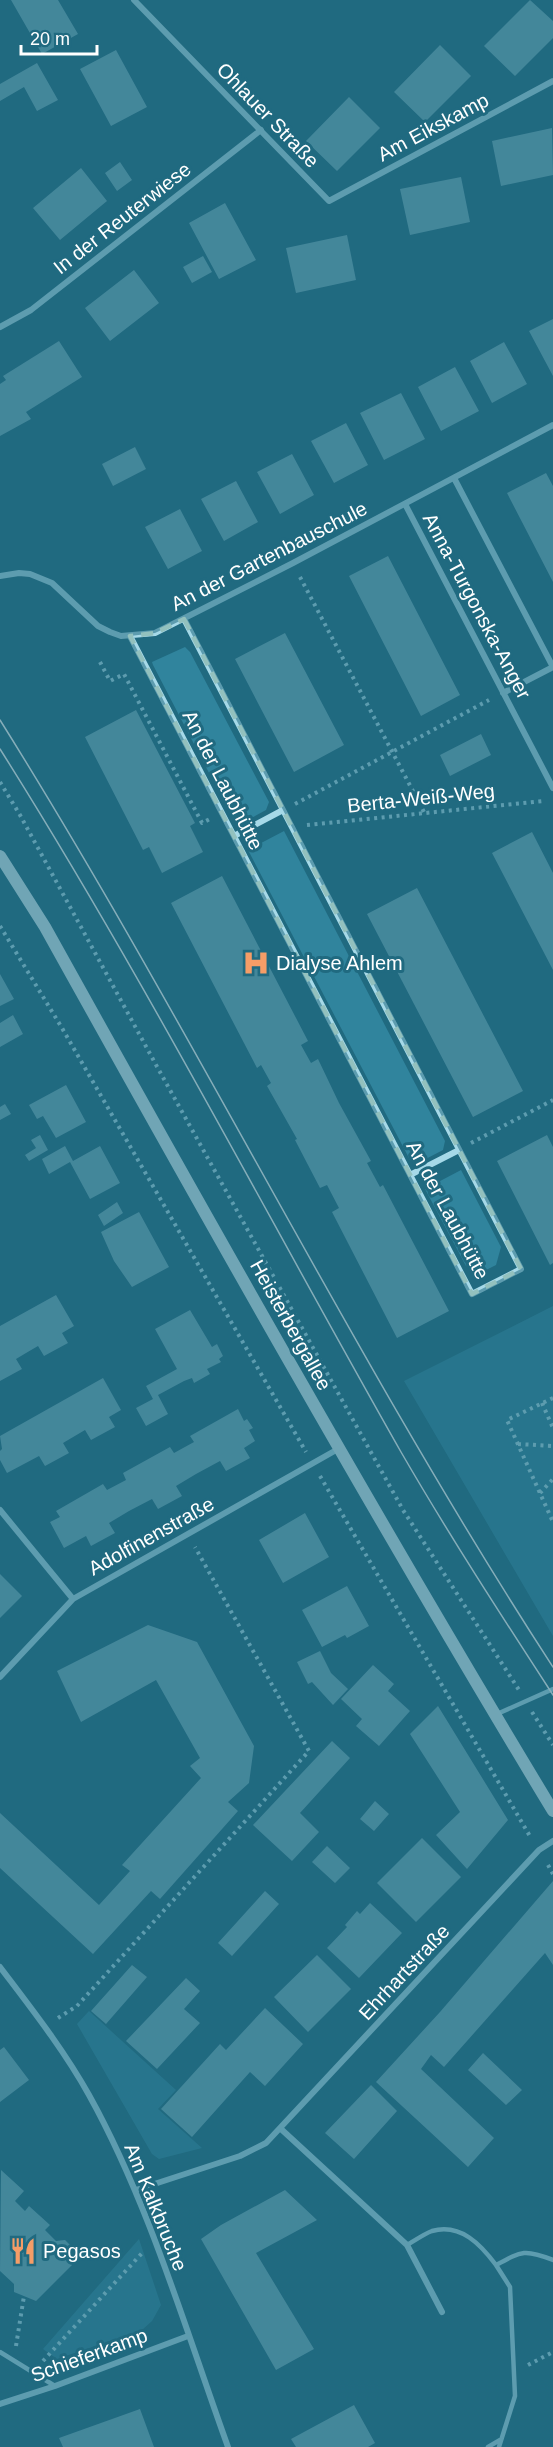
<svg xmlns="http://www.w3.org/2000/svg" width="553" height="2447" font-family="Helvetica,sans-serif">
<rect width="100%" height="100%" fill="#206a80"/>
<path fill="#30849d" d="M185,647L190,652L269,802L266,810L244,822L234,821L153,665L152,662Z
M284,831L445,1141L443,1150L418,1163L410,1160L248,850Z
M461,1170L501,1247L496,1265L482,1272L466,1266L425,1189Z
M553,1306V1636L404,1381Z
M89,2011L176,2090L158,2109L202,2148L159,2159L152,2154L77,2024Z
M139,2239L161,2305L152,2321L142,2330L57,2359L43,2349Z"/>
<path fill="#6eaabb" d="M11,0H58L78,34L42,54Z
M530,0L553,21V38L515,76L484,46Z
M440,45L471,76L425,122L394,92Z
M116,50L147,107L111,126L80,69Z
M37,63L58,100L37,111L24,87L0,101V84Z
M349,97L380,128L337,171L306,141Z
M552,128L553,175L501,186L492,141Z
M120,162L132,180L117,191L105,173Z
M81,168L107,201L60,240L33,208Z
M461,177L470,222L410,235L400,189Z
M225,203L256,260L219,279L189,223Z
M347,235L356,280L296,293L286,248Z
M203,256L212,272L192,283L183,267Z
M134,270L159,303L110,341L85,308Z
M553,319V376L529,331Z
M59,341L82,377L26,412L31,419L0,436V384L6,380L3,376Z
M504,342L527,384L492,403L470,361Z
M455,367L479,411L441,431L418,387Z
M401,393L425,439L384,460L360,413Z
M346,423L368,465L334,483L311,441Z
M135,447L146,469L113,486L102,464Z
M292,454L314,495L280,514L257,472Z
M546,473L553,486V582L507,493Z
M236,481L258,522L224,541L201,499Z
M180,509L202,551L168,569L145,527Z
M388,556L460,695L421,716L349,576Z
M285,633L344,745L294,772L235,659Z
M136,710L195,823L190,826L203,852L162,873L149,847L143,850L85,737Z
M481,734L491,755L450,776L440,755Z
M532,832L553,873V970L492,853Z
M222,876L308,1041L301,1045L311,1063L318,1059L339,1103L371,1161L367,1163L380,1187L383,1185L449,1311L397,1338L332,1212L339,1208L327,1185L320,1188L295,1140L297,1139L267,1086L271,1083L261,1065L257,1068L171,903Z
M417,888L523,1091L473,1117L367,914Z
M0,974L14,999L0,1006Z
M13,1015L23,1034L0,1047V1023Z
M66,1085L86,1122L56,1138L43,1116L37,1119L29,1105Z
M5,1104L11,1114L0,1120V1107Z
M40,1135L48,1150L29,1161L25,1155L36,1148L31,1140Z
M547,1135L553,1147V1263L550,1265L497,1161Z
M65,1146L73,1161L100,1146L120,1183L90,1199L70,1162L49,1174L42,1159Z
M117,1202L123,1213L104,1226L98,1215Z
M139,1212L169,1267L132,1287L114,1261L101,1232Z
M56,1295L74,1326L62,1333L68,1343L44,1356L38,1346L26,1353L16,1359L22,1369L0,1381V1326Z
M190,1310L212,1347L217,1344L223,1356L219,1359L221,1362L207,1369L210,1374L194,1383L192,1378L184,1381L158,1395L168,1414L146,1426L136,1408L153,1399L146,1386L177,1369L155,1329Z
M103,1378L121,1410L109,1417L115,1427L91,1440L85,1430L63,1443L69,1453L45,1466L39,1456L7,1473L0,1460V1451L2,1449L0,1436Z
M238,1409L244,1421L247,1419L253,1428L249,1430L255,1441L244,1448L250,1458L226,1471L220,1461L196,1474L176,1486L182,1496L158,1509L152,1499L129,1511L109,1523L115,1533L91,1546L86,1536L64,1548L50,1522L60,1517L56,1511L103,1484L107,1490L126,1480L123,1473L170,1447L174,1453L194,1442L190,1436Z
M305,1513L329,1557L283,1583L259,1540Z
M0,1574L22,1596L0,1618Z
M347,1586L369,1626L347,1638L345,1635L322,1647L302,1610Z
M148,1625L197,1642L254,1746L249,1783L228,1802L238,1811L160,1899L151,1891L93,1954L0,1868V1813L99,1905L130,1871L122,1865L201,1778L190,1766L200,1758L156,1680L81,1722L57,1671Z
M320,1651L331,1673L348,1689L333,1705L312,1682L308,1684L297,1662Z
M373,1665L394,1684L388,1691L410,1711L379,1746L356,1726L362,1719L341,1699Z
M438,1706L508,1820L467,1869L436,1835L460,1812L410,1734Z
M332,1741L350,1758L300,1813L319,1832L292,1861L253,1825Z
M375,1801L389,1814L374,1831L360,1819Z
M422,1838L461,1877L416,1922L377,1883Z
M327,1846L350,1868L335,1883L312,1862Z
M553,1881V1965L545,1953L444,2067L431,2055L421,2069L494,2138L468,2167L376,2082L440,2012Z
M265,1891L279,1904L232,1956L218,1943Z
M370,1903L402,1933L359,1978L327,1948L347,1927L345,1925L357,1911L360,1914Z
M317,1955L351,1989L308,2032L274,1997Z
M132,1965L147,1977L106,2024L91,2011Z
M186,1978L200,1991L184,2009L200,2023L157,2069L126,2041Z
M265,2008L303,2044L265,2086L250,2072L192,2137L161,2109L220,2044L226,2050Z
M4,2047L29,2080L0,2102V2050Z
M483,2053L522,2090L506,2105L468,2070Z
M371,2085L397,2111L354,2159L325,2133Z
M1,2170L24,2191L15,2201L25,2211L29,2206L50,2225L45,2230L56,2241L65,2240L81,2256L36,2301L14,2292V2284L0,2271Z
M285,2190L317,2220L256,2253L314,2349L276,2370L201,2239L221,2225Z
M354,2405L375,2443L368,2447H296L291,2439Z
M140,2409L154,2447H63L59,2438Z"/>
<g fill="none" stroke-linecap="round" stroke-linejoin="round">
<path stroke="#a6d9e8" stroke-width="4" stroke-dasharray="3 4.5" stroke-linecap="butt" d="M300,577L424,812
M100,662L110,681L124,674L202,823L210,819
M0,782L20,815L155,1063L403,1510L519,1690
M295,804L489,700
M307,825L544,801
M0,926L62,1028L306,1452
M471,1143L553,1100
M553,1398L507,1420L553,1522
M542,1403L553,1428
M518,1444L553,1446
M320,1476L531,1838
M540,1493L553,1479
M532,1712L553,1745
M548,1865L553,1874
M58,2018L77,2006L309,1751L195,1547
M16,2346L24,2296
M43,2361L143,2252
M528,2365L553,2352"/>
<path stroke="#a6d9e8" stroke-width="4.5" d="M497,1714L553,1689
M407,2245C414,2241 424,2234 432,2231C461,2223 481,2245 496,2265C522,2251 525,2249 553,2260
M496,2265L510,2287L515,2396L499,2447
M0,2352L55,2386
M488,2447L500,2440"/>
<path stroke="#a6d9e8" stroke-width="6" d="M134,0L329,201L553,81
M0,327L31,310L261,130
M454,478L553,667
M405,504L553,788
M0,576L19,573L30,574L52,583L98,626L110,632L121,636L155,633L293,563L553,425
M130,636L472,1294L521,1269L184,619
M503,693L553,667
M234,836L283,810
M410,1175L459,1150
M0,1510L73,1599
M0,1677L73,1599L338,1449
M0,1967C31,2008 64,2050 89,2095C149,2203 186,2331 228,2447
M281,2129L407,2245L442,2312
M136,2190L240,2156L266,2143L539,1850L553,1841
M0,2404L55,2386L188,2336"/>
<path stroke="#d0edf6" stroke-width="12" d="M0,856L45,927C210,1224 377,1520 553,1811"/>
<path stroke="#fff" stroke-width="1.5" d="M0,720C194,1030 353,1360 553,1667
M0,749C144,977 268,1218 401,1452C449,1535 501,1615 553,1695"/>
</g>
<path d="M0 0H553V2447H0ZM184,619L521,1269L472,1294L130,636L155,633Z" fill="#206a80" fill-opacity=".55" fill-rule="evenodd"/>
<path fill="none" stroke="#93c1be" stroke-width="4.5" stroke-dasharray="12 8" stroke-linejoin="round" d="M184,619L521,1269L472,1294L130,636L155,633Z"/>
<defs>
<symbol id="hospital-bare" viewBox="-9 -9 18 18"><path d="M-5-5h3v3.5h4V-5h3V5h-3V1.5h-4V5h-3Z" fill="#f59d67" stroke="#206a80" stroke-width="2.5" paint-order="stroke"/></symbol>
<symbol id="restaurant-bare" viewBox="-9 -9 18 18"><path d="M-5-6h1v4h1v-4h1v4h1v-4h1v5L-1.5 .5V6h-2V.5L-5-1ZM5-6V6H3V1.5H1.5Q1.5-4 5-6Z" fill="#f59d67" stroke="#206a80" stroke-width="2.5" paint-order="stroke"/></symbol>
</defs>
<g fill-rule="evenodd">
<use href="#hospital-bare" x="237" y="944" width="38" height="38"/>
<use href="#restaurant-bare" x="4" y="2232" width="38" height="38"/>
</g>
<g text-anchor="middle" stroke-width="6" stroke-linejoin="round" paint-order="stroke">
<g font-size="20" fill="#fff" stroke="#206a80">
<text transform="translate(268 115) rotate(46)" y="7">Ohlauer Straße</text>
<text transform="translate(433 127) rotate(-28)" y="7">Am Eikskamp</text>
<text transform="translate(122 218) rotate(-38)" y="7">In der Reuterwiese</text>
<text transform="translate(269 556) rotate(-27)" y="7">An der Gartenbauschule</text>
<text transform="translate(477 606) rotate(62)" y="7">Anna-Turgonska-Anger</text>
<text transform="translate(223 780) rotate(63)" y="7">An der Laubhütte</text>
<text transform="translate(421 798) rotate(-6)" y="7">Berta-Weiß-Weg</text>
<text transform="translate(448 1210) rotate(62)" y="7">An der Laubhütte</text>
<text transform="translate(291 1325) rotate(61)" y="7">Heisterbergallee</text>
<text transform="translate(151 1536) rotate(-29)" y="7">Adolfinenstraße</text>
<text transform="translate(404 1972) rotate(-47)" y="7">Ehrhartstraße</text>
<text transform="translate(156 2207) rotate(68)" y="7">Am Kalkbruche</text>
<text transform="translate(89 2355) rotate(-20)" y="7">Schieferkamp</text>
</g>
<g font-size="20" fill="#fff" stroke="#206a80" text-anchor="start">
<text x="276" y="970">Dialyse Ahlem</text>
<text x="43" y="2258">Pegasos</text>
</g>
</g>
<path d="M21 45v9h76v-9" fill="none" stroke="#ffffff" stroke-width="3"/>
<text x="30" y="45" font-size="18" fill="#ffffff" stroke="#206a80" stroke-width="4.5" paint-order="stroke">20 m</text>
</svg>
